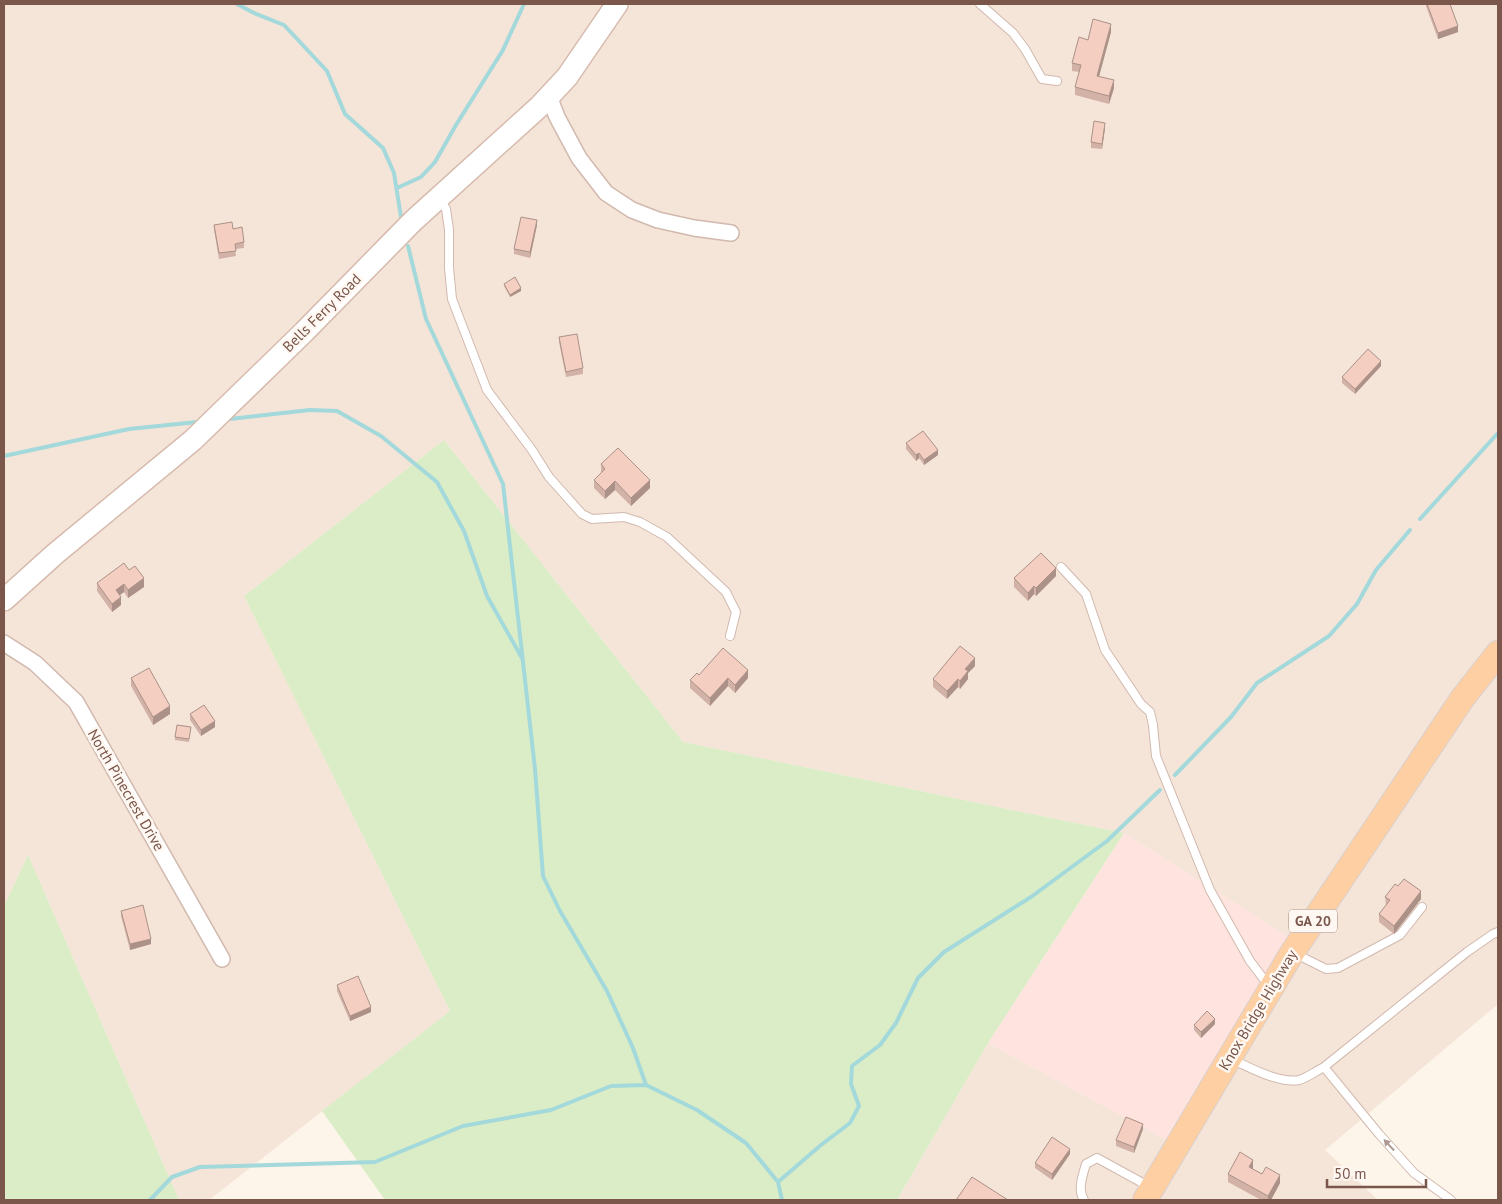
<svg xmlns="http://www.w3.org/2000/svg" width="1502" height="1204" font-family="'PT Sans',sans-serif">
<rect width="100%" height="100%" fill="#fdf4ea"/>
<path fill="#f5e4d8" d="M4,4H1498V1004L1325,1150L1378,1200H897L988,1043L1183,1149L1303,946L1124,833L683,742L444,440L244,596L450,1011L209,1200H179L28,855L4,906Z"/>
<path fill="#fee3de" d="M1124,833L1303,946L1183,1149L988,1043Z"/>
<path fill="#dbedc7" d="M444,440L683,742L1124,833L988,1043L897,1200H385L322,1111L450,1011L244,596Z
M28,855L179,1200H4V906Z"/>
<g fill="none" stroke-linecap="round" stroke-linejoin="round">
<path stroke="#a3d9db" stroke-width="4" d="M237,4L254,13L284,25L327,71L345,114L383,148L394,173L401,217
M397,188L421,177L435,162L456,125L503,50L524,4
M408,246L426,319L503,484L535,769L543,876L560,911L607,991L633,1048L646,1085
M230,419L310,410L337,411L381,436L437,482L464,531L487,596L522,658
M4,456L129,429L197,422
M1420,519L1498,433
M1175,775L1231,717L1257,683L1329,636L1357,604L1376,570L1410,530
M778,1182L821,1145L850,1123L859,1106L851,1084L852,1066L880,1045L896,1023L918,978L944,952L1031,897L1107,841L1160,790
M150,1200L172,1177L200,1167L375,1162L463,1126L551,1110L611,1086L646,1085L697,1110L746,1143L778,1182L782,1200"/>
<defs>
<path id="lane" d="M980,4L1013,33L1025,49L1042,79L1057,81
M440,199L446,209L449,230V268L452,299L487,390L532,450L549,477L582,514L592,519L624,517L640,522L667,537L726,592L736,612L730,636
M1061,567L1086,594L1105,650L1141,704L1150,712L1153,725L1156,756L1210,890L1250,961L1269,986
M1294,953L1326,969L1338,968L1400,935L1422,907
M1231,1059C1249,1067 1279,1084 1299,1080C1307,1078 1316,1071 1324,1067L1467,952L1493,934L1498,932
M1324,1067L1379,1134L1414,1173L1451,1200
M1084,1200C1077,1190 1083,1174 1086,1164L1097,1158L1150,1187"/>
<path id="street" d="M548,99L552,104L557,117L579,158L606,193L632,210L658,220L694,228L731,233
M4,643L35,663L76,702L222,959"/>
<path id="secondary" d="M4,600L55,554L193,440L304,332L413,221L540,106L567,77L617,4"/>
<path id="primary" d="M1145,1200L1292,953L1462,699L1498,653"/>
</defs>
<use href="#lane" stroke="#d1b9ae" stroke-width="10"/>
<use href="#street" stroke="#d1b9ae" stroke-width="18"/>
<use href="#secondary" stroke="#d7bbae" stroke-width="24"/>
<use href="#primary" stroke="#dad0cd" stroke-width="26"/>
<use href="#lane" stroke="#fff" stroke-width="8"/>
<use href="#street" stroke="#fff" stroke-width="15"/>
<use href="#secondary" stroke="#fff" stroke-width="21"/>
<use href="#primary" stroke="#fdcfa2" stroke-width="24"/>
</g>
<path fill="#d2b2a6" d="M1426,4H1450L1458,32L1438,39L1426,6Z
M1111,32L1099,76L1114,88L1109,104L1075,95V87L1079,72L1072,71V63L1088,40Z
M1105,128L1102,149L1091,148V142Z
M214,225L233,229L244,242V248L235,249L236,256L219,259L214,230Z
M537,225L530,258L514,254V249Z
M504,284L521,291L510,297L504,286Z
M559,337L583,368V374L566,377L559,342Z
M1381,366L1355,394L1342,383V377Z
M906,443L938,455L924,465L919,458L916,461L906,449Z
M601,464L650,488L631,506L615,490L605,499L594,488V480L601,473Z
M129,570L144,587L128,598L124,592L119,595L121,605L112,612L97,591V583Z
M1056,576L1036,596L1034,594L1028,601L1014,587V578Z
M975,666L968,673V679L960,689L958,687L947,699L933,687V679Z
M699,675L748,678L735,693L728,686L710,706L690,688V680Z
M131,678L170,714L153,725L131,686Z
M190,714L215,727L201,736L190,720Z
M191,727L189,742L175,740V737Z
M1385,897L1421,899L1394,934L1379,922V914L1386,905Z
M121,911L151,944L130,950L121,916Z
M337,985L371,1012L350,1021L337,991Z
M1215,1024L1201,1038L1194,1030V1025Z
M1143,1129L1134,1153L1116,1146V1140Z
M1070,1154L1052,1180L1035,1168V1163Z
M1253,1168V1169L1280,1183L1271,1200H1261L1228,1182V1174Z"/>
<path fill="#ab9187" d="M1111,24V32L1097,84V76Z
M1458,26V32L1438,39V33Z
M1114,80V88L1109,104V96Z
M1105,123V128L1102,149V144Z
M537,220V225L530,258V252Z
M521,288V291L510,297V295Z
M1381,361V366L1355,394V389Z
M938,450V455L924,465V460Z
M919,453V458L916,461V455Z
M650,480V488L631,506V498Z
M615,481V490L605,499V491Z
M1056,568V576L1036,596V588Z
M144,578V587L128,598V590Z
M124,584V592L116,598V590Z
M1034,586V594L1028,601V593Z
M121,597V605L112,612V604Z
M975,658V666L968,673V679L960,689V681L965,669Z
M748,670V678L735,693V685Z
M728,678V686L710,706V698Z
M958,679V687L947,699V691Z
M170,706V714L153,725V717Z
M215,721V727L201,736V730Z
M1421,891V899L1394,934V926Z
M151,939V944L130,950V944Z
M371,1007V1012L350,1021V1016Z
M1215,1019V1024L1201,1038V1032Z
M1143,1124V1129L1134,1153V1147Z
M1070,1149V1154L1052,1180V1174Z
M1253,1160V1168L1249,1175V1167Z
M1280,1175V1183L1271,1200H1268V1196Z"/>
<path fill="#f4cfc1" stroke="#ab9187" d="M1427,4H1450L1458,26L1438,33Z
M1093,19L1111,24L1097,76L1114,80L1109,96L1075,87L1081,65L1072,63L1079,37L1088,40Z
M1094,121L1105,123L1102,144L1091,142Z
M521,217L537,220L530,252L514,249Z
M232,222L233,229L242,227L244,242L235,244L236,251L219,253L214,225Z
M515,277L521,288L510,295L504,284Z
M577,334L583,368L566,372L559,337Z
M1368,349L1381,361L1355,389L1342,377Z
M923,431L938,450L924,460L919,453L916,455L906,443Z
M618,448L650,480L631,498L615,481L605,491L594,480L605,469L601,464Z
M1041,553L1056,568L1036,588L1034,586L1028,593L1014,578Z
M124,563L129,570L135,566L144,578L128,590L124,584L116,590L121,597L112,604L97,583Z
M960,646L975,658L965,669L968,671L960,681L958,679L947,691L933,679Z
M723,648L748,670L735,685L728,678L710,698L690,680L697,673L699,675Z
M149,668L170,706L153,717L131,678Z
M204,705L215,721L201,730L190,714Z
M177,725L191,727L189,739L175,737Z
M1404,879L1421,891L1394,926L1379,914L1390,900L1385,897L1395,884L1398,886Z
M143,905L151,939L130,944L121,911Z
M358,976L371,1007L350,1016L337,985Z
M1207,1011L1215,1019L1201,1032L1194,1025Z
M1126,1117L1143,1124L1134,1147L1116,1140Z
M1052,1137L1070,1149L1052,1174L1035,1163Z
M1240,1152L1253,1160L1249,1167L1262,1174L1266,1167L1280,1175L1268,1196L1228,1174Z
M972,1177L1008,1200H956Z"/>
<defs><path id="oneway-solid" d="M-6-.8H1V-3.2L6.5 0L1 3.2V.8H-6Z" transform="scale(1.25)"/></defs>
<use fill="#af9a93" href="#oneway-solid" transform="translate(1389 1145) rotate(-133)"/>
<g text-anchor="middle" stroke-width="5" stroke-linejoin="round" paint-order="stroke">
<rect fill="#fff8f2" stroke="#a2877d" stroke-width="1" x="1289" y="909.5" width="48" height="23" rx="4"/>
<g font-size="14" font-weight="bold" fill="#7a564b">
<text x="1313" y="926">GA 20</text>
</g>
<g font-size="15" fill="#7a564b" stroke="#fff8f2">
<text transform="translate(322 313) rotate(-45)" y="5">Bells Ferry Road</text>
<text transform="translate(126 790) rotate(60)" y="5">North Pinecrest Drive</text>
<text transform="translate(1258 1010) rotate(-59)" y="5">Knox Bridge Highway</text>
</g>
</g>
<rect width="1502" height="1204" fill="none" stroke="#7a564b" stroke-width="10"/>
<path d="M1327 1179v8h99v-8" fill="none" stroke="#7a564b" stroke-width="2.5"/>
<text x="1334" y="1179" font-size="15" fill="#7a564b" stroke="#fff8f2" stroke-width="4" paint-order="stroke">50 m</text>
</svg>
